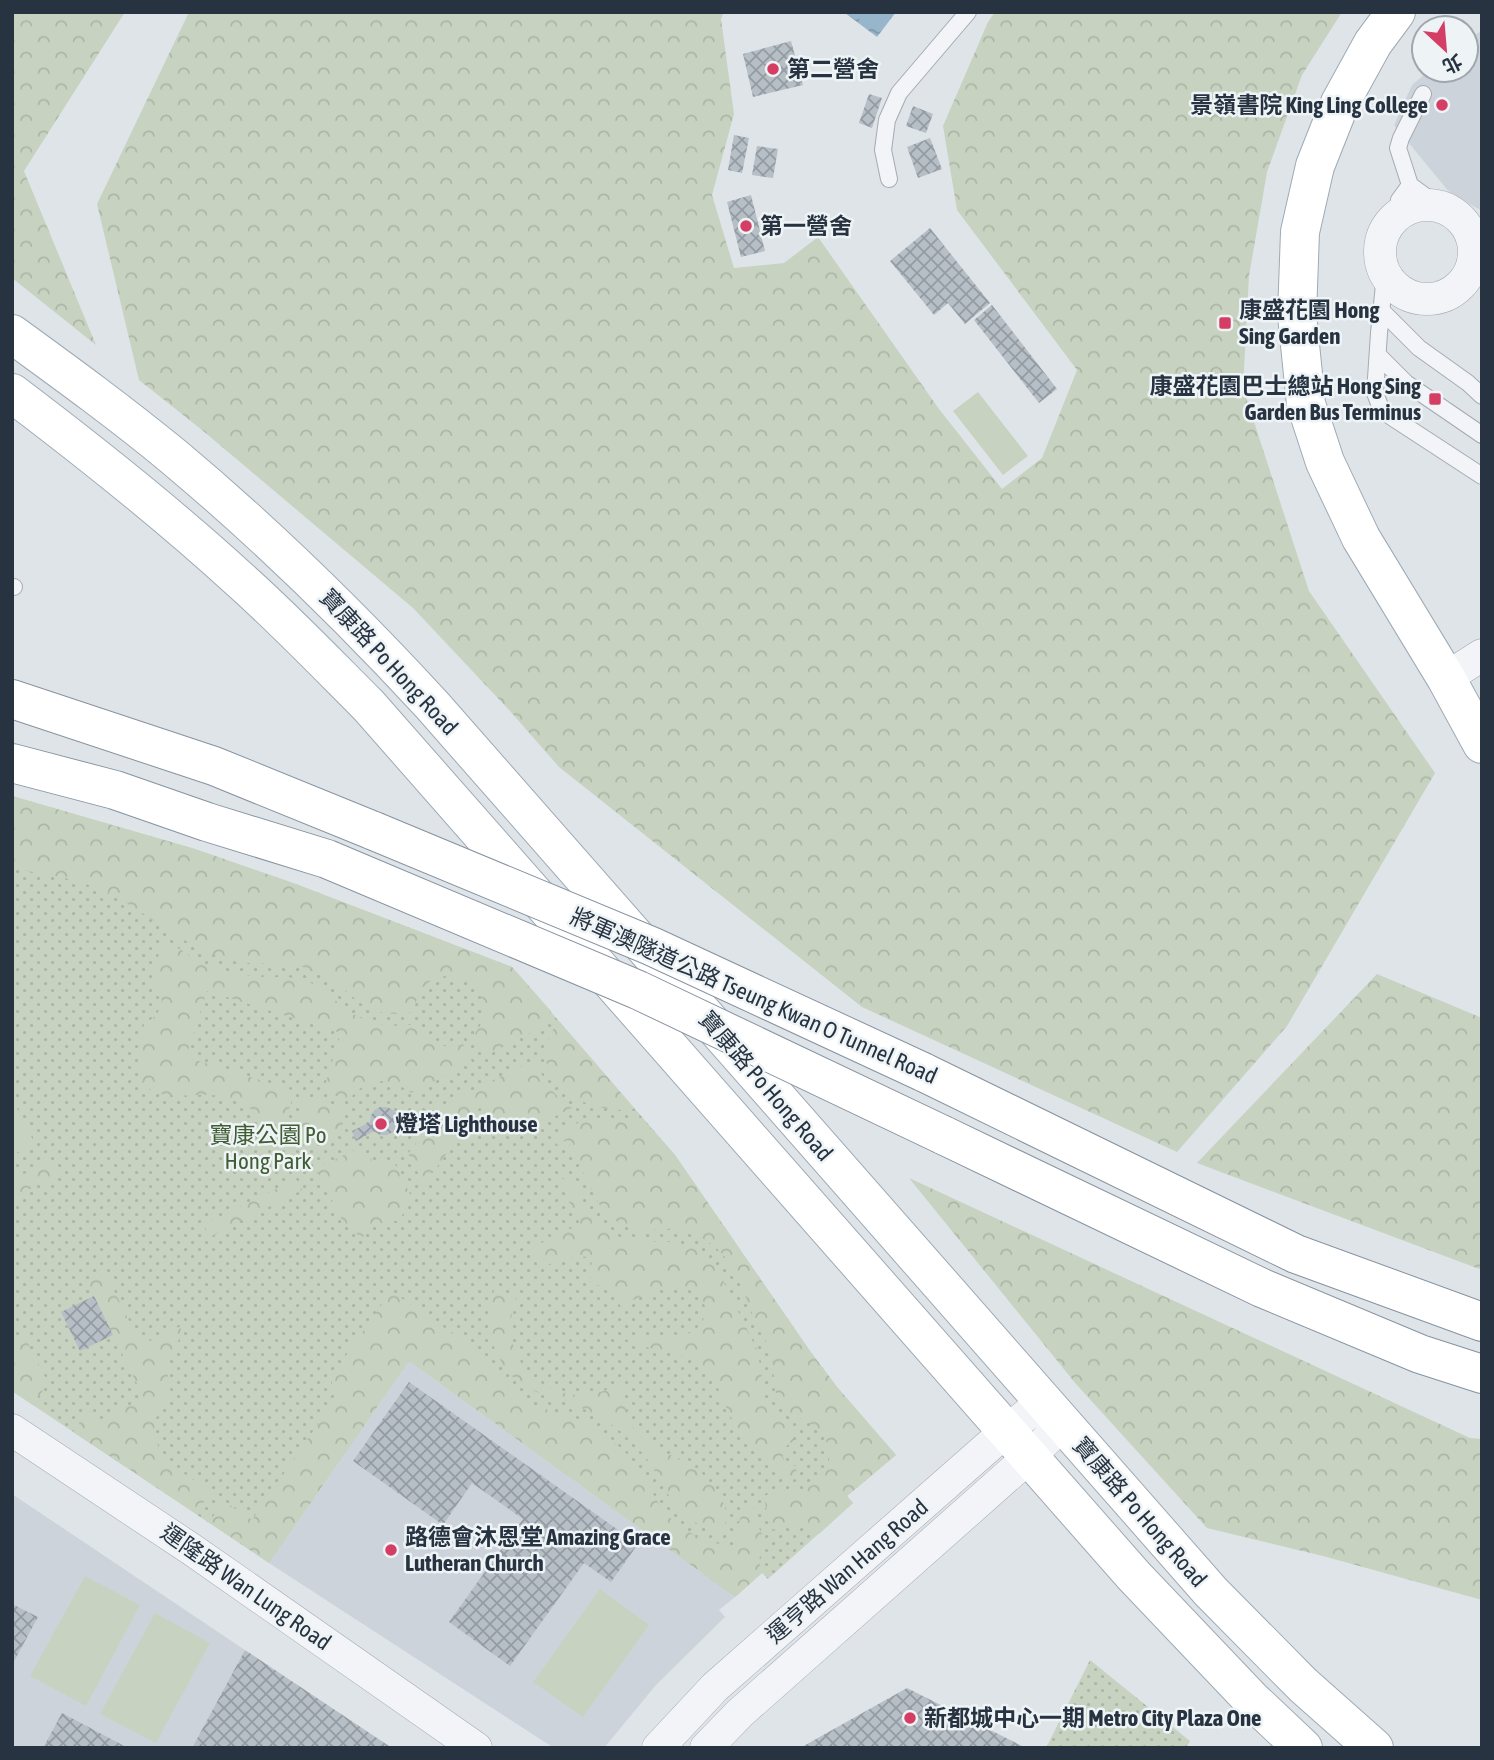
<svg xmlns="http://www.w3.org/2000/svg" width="1494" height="1760" font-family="'Asap Condensed','Noto Sans TC',sans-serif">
<defs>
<pattern id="grass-dots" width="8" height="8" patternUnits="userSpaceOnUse" patternTransform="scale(1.75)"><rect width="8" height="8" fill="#c7d3c0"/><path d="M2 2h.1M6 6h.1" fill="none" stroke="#abb6a6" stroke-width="1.8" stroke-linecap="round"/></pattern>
<pattern id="forest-crowns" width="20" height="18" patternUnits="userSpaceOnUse" patternTransform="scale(1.75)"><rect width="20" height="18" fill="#c7d3c0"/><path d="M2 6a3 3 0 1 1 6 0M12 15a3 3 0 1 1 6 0" fill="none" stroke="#abb6a6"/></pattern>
<pattern id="water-ripples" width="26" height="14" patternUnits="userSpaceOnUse" patternTransform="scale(1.75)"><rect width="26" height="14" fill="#98b6cb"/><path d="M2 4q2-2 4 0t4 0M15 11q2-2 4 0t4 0" fill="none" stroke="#7c95a6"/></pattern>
<pattern id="building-cross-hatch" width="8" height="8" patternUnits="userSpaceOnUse" patternTransform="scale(1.75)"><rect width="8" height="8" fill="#b6bec6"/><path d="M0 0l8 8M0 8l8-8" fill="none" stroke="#949ba2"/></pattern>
</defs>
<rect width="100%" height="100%" fill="#dfe4e9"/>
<path fill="#cdd3db" d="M1482,30V211L1450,193L1394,125L1412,85L1430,70H1466V42Z
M409,1361L735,1597L719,1610L725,1617L656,1685L604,1748H554L269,1563Z
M12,1494L245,1650L192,1748H12Z"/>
<path fill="url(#grass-dots)" d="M12,796L195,849L293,883L512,967L675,1155L810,1351L837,1387L896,1455L847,1496L853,1503L768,1579L762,1573L735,1597L409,1361L269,1563L12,1391Z
M1090,1660L1190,1741L1186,1748H1046Z"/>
<path fill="url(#forest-crowns)" d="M12,12H125L24,171L96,345L12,278Z
M189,12H724L721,19L734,114L712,195L734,268L784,263L818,237L939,409L1002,489L1042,458L1077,370L957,210L943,126L988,22L995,12H1342L1302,75L1267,172L1249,276L1243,388L1309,591L1435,773L1287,1026L1177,1152L862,1007L559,767L510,711L413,608L202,430L139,380L97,204Z
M12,796L195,849L293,883L512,967L551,1011L540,1028L483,1057L473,1036C516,985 422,944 414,1012C358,1022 357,989 315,971C286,959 255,968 226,959C184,946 149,914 110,894C80,879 45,873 12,869Z
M165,944C177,945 188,955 198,961C206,965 215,968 224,971C238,974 252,977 267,977C282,977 295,976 309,982C325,989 335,1001 348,1011C369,1025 391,1028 416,1024C427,1044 440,1050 463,1044L472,1062L411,1093C389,1076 366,1077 349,1100L323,1092L341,1033L207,991L186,1057L295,1091L285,1121L271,1128C257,1110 235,1096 211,1095C196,1094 181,1097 167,1095C127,1090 138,1050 144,1024C163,1014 168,997 153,981L160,948Z
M1377,974L1482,1018V1270L1197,1163Z
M559,1021L635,1109C583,1117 517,1074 559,1021Z
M536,1059C542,1081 553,1095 572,1108L520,1134L481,1106L424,1185L408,1153C420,1142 423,1131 423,1115Z
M304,1096L344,1109L342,1115L343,1128L305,1147L294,1127Z
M588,1118L616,1123L643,1119L675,1155L810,1351L837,1387L896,1455L847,1496L853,1503L819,1534C804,1522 790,1521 773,1530L767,1513L764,1496C783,1488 803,1496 819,1480C823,1475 827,1468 829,1461C830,1455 828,1447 826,1440C817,1418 789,1421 779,1401C772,1388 775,1373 772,1359C768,1343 760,1329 753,1315C743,1292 734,1262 714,1246C702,1237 689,1231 675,1229C666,1228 657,1230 648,1230C627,1231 611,1220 599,1204L567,1140L557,1145L552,1136Z
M354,1150C366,1159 378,1164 393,1160L413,1200L398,1221C381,1220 372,1225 362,1238L344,1224L316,1169Z
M50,1161L58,1175L12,1198V1180Z
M571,1175C579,1191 585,1210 598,1223C638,1261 676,1220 716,1266L757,1350L761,1370L763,1394L767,1406L775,1417L785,1425L793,1428L794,1441C779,1448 778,1463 796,1466L797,1479L786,1480C780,1471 774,1462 766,1454C757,1445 746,1439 738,1428C720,1404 723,1380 694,1361C677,1351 660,1351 642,1346C635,1344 628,1340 622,1338L687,1334C709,1326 713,1298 689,1290C667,1283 639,1296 621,1307C614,1293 604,1287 590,1282L592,1257C570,1256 559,1259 540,1269L529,1249L580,1224L559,1181Z
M909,1178L1470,1438L1482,1439V1600L1323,1556L1207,1528L1076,1384Z
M296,1179L302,1190L210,1237L204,1225Z
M106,1274L141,1345L181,1326C181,1338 178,1342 173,1352C165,1366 167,1380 172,1395L161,1406L155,1421L154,1436L164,1460L211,1492L196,1513L73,1432L89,1409L95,1422L144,1398L87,1283Z
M494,1290L516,1297C513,1309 509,1321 511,1335C516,1371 548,1397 584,1395C597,1395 609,1389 620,1383C623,1401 626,1419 638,1434C654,1453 671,1453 690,1464C705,1473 726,1498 727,1517C727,1521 723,1527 722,1532C678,1523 671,1498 651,1465C643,1452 631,1440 619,1430C606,1420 592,1412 577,1406C550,1396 521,1392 504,1366C487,1341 487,1318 494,1290Z
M391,1291L484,1355L495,1375L512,1392L532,1405L575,1418L594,1427L612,1440L627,1454L640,1471L659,1504L669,1517L682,1528L696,1536L711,1542L733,1547C736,1529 738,1515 753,1503L756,1522L765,1540C759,1552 758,1561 762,1573L735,1597L409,1361L269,1563L209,1522L224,1501L252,1520L331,1405L334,1396L331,1377Z
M23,1333L48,1383L33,1405L12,1391V1338Z"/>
<path fill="#c7d3c0" d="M978,392L1028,456L1003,475L953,411Z
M12,1098L35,1144L12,1155Z
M85,1576L140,1605L86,1706L30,1676Z
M600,1589L649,1625L583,1717L533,1682Z
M155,1613L210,1643L156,1743L100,1714Z"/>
<path fill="url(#water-ripples)" d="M846,12H896L877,37L845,13Z"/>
<path fill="url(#building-cross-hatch)" d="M791,41L803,85L753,97L743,54Z
M869,94L882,98L872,128L859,123Z
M913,106L933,114L926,133L906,126Z
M734,135L749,138L742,173L728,170Z
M930,138L942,169L918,178L907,147Z
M757,146L778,149L773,178L752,175Z
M751,195L765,251L741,257L727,202Z
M930,228L990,303L965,324L948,303L934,315L890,261Z
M992,305L1057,389L1039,403L974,320Z
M380,1107H387L393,1110L397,1114L398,1121L397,1127L393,1132L387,1135H380L374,1131L356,1141L352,1131L370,1122L371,1115L375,1110Z
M94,1296L113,1335L80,1351L61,1312Z
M409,1382L638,1544L611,1582L584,1563L510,1666L449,1622L523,1519L472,1483L443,1525L353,1461Z
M12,1604L38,1617L12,1665Z
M245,1650L392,1748H192Z
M907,1688L1026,1748H800Z
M62,1713L128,1748H43Z"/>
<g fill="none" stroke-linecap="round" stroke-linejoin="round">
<defs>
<path id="lane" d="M1423,94L1401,138L1398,148L1410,185L1440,207
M889,179L883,150L887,120L899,93L968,12
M1404,211L1399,200L1410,185
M1470,232L1482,238
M1385,275L1379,333L1375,393L1380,406L1390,416L1482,476
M1382,311L1419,348L1468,383L1482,396
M1378,355L1406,383L1482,435
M12,587H14"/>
<path id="street" d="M1380 252a47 47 0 1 1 94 0a47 47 0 1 1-94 0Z
M1446,678L1482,655
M12,1430L191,1549L476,1748
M658,1748L715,1687L1006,1431L1043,1402
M706,1748L740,1713L1029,1457L1063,1424"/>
<path id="primary" d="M1396,12L1373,43L1340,103L1315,166L1300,232L1297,315L1306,404L1325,462L1361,538L1446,678L1482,744
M12,334C67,374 122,414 174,457C266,534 351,617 432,705L1211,1592L1303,1685L1374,1748
M12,393C90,452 167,513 239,579C284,619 326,663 369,706L1134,1576L1252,1700L1303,1748"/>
<path id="highway" d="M12,699L214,766L374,831
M12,763L115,790L207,822L327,859
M923,1072L1296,1254L1482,1322
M943,1135L1262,1288L1420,1354L1482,1374"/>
</defs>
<use href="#lane" stroke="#a4abb3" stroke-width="18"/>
<use href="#street" stroke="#a4abb3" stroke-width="33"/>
<use href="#primary" stroke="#9eaab5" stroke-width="40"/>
<use href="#highway" stroke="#8693a0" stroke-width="40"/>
<use href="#lane" stroke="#f2f4f7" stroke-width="16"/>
<use href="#street" stroke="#f2f4f7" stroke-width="32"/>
<use href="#primary" stroke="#fff" stroke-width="38"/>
<use href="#highway" stroke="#fff" stroke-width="38"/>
<defs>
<path id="highway-bridge" d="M374,831L651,946L923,1072
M327,859L638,990L943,1135"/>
</defs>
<use href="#highway-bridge" stroke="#8693a0" stroke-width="40" stroke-linecap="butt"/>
<use href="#highway-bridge" stroke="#fff" stroke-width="38"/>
</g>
<g fill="#d43e64" stroke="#eef3f6" stroke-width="2.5">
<circle cx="773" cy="69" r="7"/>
<circle cx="1442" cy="105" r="7"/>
<circle cx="746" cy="226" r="7"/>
<rect x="1218" y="316" width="14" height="14" rx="3.5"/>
<rect x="1428" y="392" width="14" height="14" rx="3.5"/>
<circle cx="381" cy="1124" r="7"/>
<circle cx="391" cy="1550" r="7"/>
<circle cx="910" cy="1718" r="7"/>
</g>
<g text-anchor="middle" stroke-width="5" stroke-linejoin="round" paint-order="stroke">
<g font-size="23" font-weight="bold" fill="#273341" stroke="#eef3f6" text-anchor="start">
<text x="787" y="77">第二營舍</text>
<text x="1428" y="113" text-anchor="end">景嶺書院 King Ling College</text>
<text x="760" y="234">第一營舍</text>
<text x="1239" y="318">康盛花園 Hong<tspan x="1239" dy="26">Sing Garden</tspan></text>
<text x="1421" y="394" text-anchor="end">康盛花園巴士總站 Hong Sing<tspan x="1421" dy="26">Garden Bus Terminus</tspan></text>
<text x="395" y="1132">燈塔 Lighthouse</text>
<text x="405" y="1545">路德會沐恩堂 Amazing Grace<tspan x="405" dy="26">Lutheran Church</tspan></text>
<text x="924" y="1726">新都城中心一期 Metro City Plaza One</text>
</g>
<g font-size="23" fill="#273341" stroke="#eef3f6">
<text transform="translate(389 662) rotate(47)" y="8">寶康路 Po Hong Road</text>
<text transform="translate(754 996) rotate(24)" y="8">將軍澳隧道公路 Tseung Kwan O Tunnel Road</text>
<text transform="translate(766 1086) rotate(49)" y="8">寶康路 Po Hong Road</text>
<text transform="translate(1140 1512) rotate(49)" y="8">寶康路 Po Hong Road</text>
<text transform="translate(847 1571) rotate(-41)" y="8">運亨路 Wan Hang Road</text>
<text transform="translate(246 1587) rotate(35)" y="8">運隆路 Wan Lung Road</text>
</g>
<g font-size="23" fill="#405d34" stroke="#eef3f6">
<text x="268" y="1143">寶康公園 Po<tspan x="268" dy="26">Hong Park</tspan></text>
</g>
</g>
<rect width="1494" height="1760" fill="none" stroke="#273341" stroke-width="28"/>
<g transform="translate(1445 49) rotate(154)"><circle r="33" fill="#eef3f6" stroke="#9ea6ae" stroke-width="2"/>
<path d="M0-5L12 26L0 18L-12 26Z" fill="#d43e64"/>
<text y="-10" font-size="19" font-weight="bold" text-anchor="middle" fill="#273341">北</text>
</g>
</svg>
